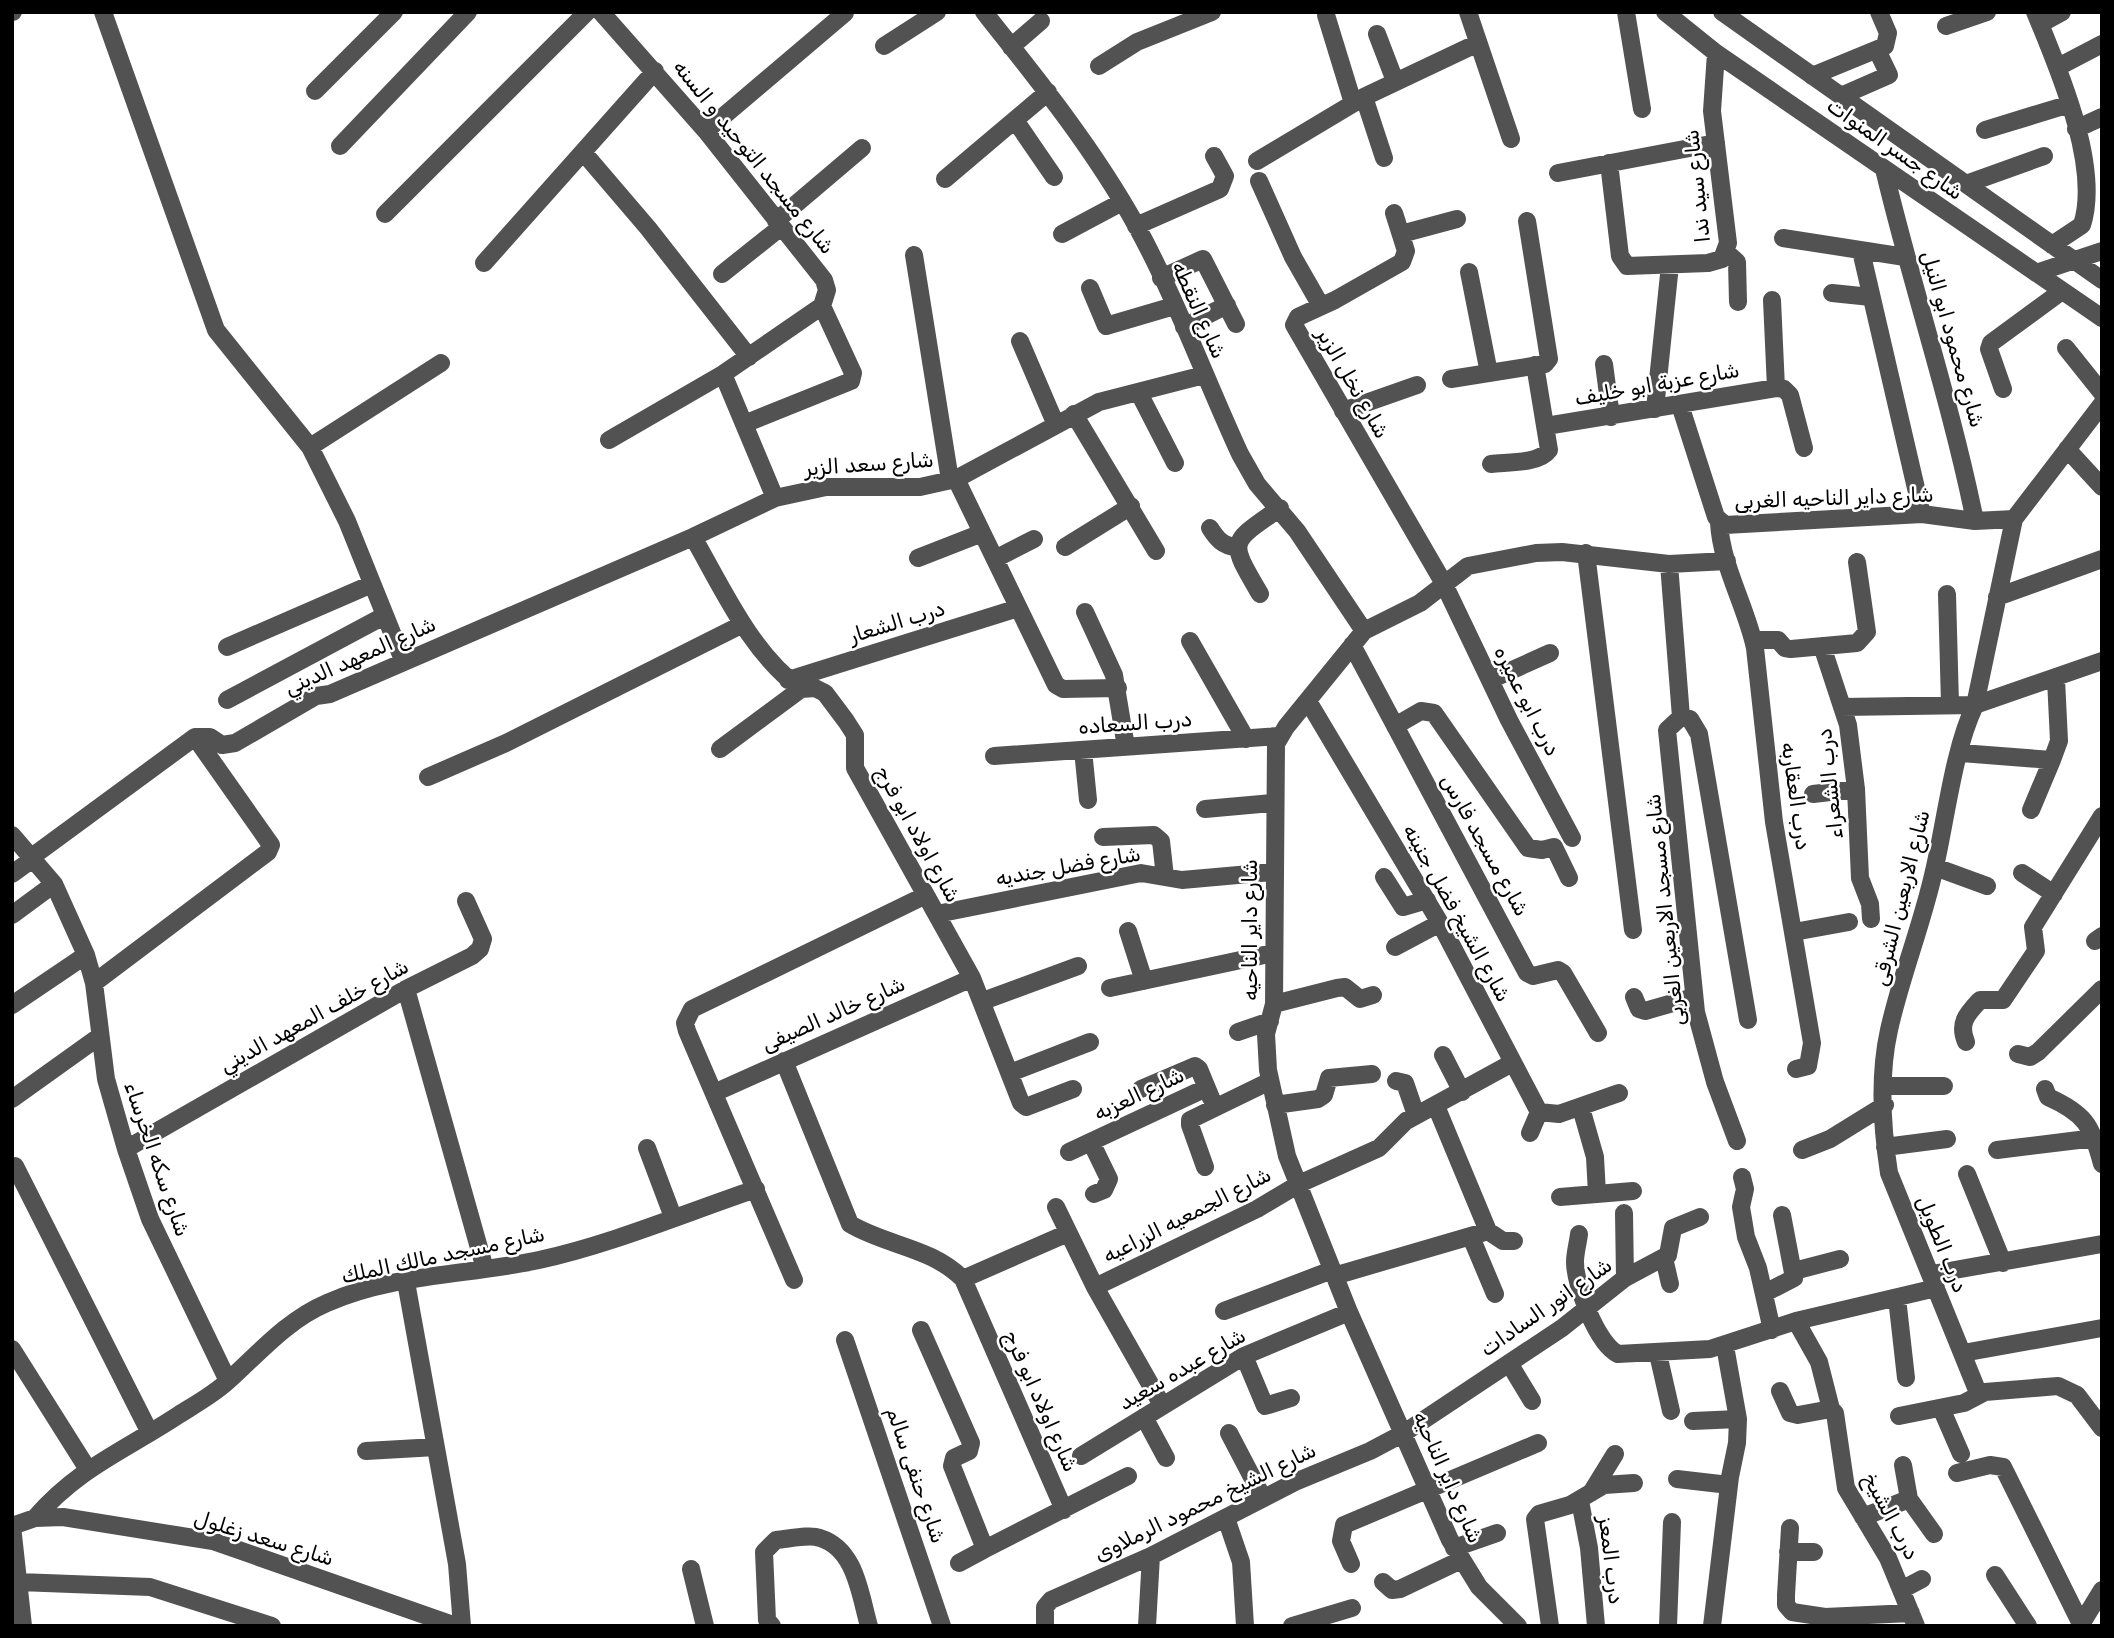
<svg xmlns="http://www.w3.org/2000/svg" width="2114" height="1638" font-family="Rubik,'Noto Sans Arabic',sans-serif">
<rect width="100%" height="100%" fill="#fff"/>
<g fill="none" stroke-linecap="round" stroke-linejoin="round">
<path stroke="#525252" stroke-width="18" d="M12,12H13
M103,12L216,330L310,447L347,521L403,660
M601,12L706,131L824,280L827,290L822,306L723,374L609,440
M984,12C1039,81 1093,148 1136,225C1176,298 1205,378 1240,454L1257,484L1297,531L1364,631
M1468,12L1511,139
M1626,12L1642,109
M1665,12L1716,53L2102,318
M1722,12L2102,280
M2035,12C2058,68 2101,166 2082,225L2052,245
M1326,15L1353,103
M2040,24L2062,12
M1946,26L1987,12
M1377,34L1395,81
M884,46L937,12
M1011,47L1041,21
M1099,66L1137,42L1212,12
M2058,67L2102,44
M1812,76L1885,46L1888,33L1879,12
M315,91L394,12
M1841,96L1889,75L1877,50
M1364,97L1384,158
M1015,120L1054,177
M2076,129L2102,117
M1985,130L2070,104
M706,131L845,13
M340,146L468,12
M583,152L648,228L749,357
M1257,161L1364,97L1478,43
M1609,163L1620,256L1627,266L1708,263L1722,259L1728,243L1712,111L1716,53
M1884,169C1912,287 1951,402 1975,521
M1558,173L1716,143
M945,179L1048,92
M1259,181L1293,257L1321,306
M1966,184L2044,156
M1394,213L1406,251L1402,262L1335,300L1298,317L1294,325L1443,582L1509,720L1572,838
M385,214L587,12
M776,221L862,148
M1136,226L1220,189L1225,176L1214,156
M1062,234L1122,202
M1401,234L1457,219
M1783,238L1905,257
M1861,251L1922,514
M1727,253L1737,262L1738,302
M914,255L950,480
M484,263L655,71
M1469,272L1489,373
M2036,273L2102,251
M722,274L781,227
M1161,278L1203,259L1236,324
M1090,288L1106,326L1174,306
M1832,293L1871,297
M1772,300L1776,388
M1184,327L1227,305
M1020,341L1056,425
M2066,348L2102,393
M1604,364L1611,417
M723,374L775,498
M1451,379L1545,364L1549,359L1527,221
M2003,389L1989,349L1991,343L2062,291
M1139,393L1175,463
M1680,405L1716,517L1725,525L1922,514L1975,521L2014,519L2102,404
M1655,409L1670,265
M1343,411L1417,385
M1074,414L1156,551
M744,424L851,381L853,373L822,306
M1546,426L1776,388L1784,389L1790,395L1804,448
M310,447L441,363
M2067,449L2102,487
M1491,464C1507,462 1539,464 1549,450L1535,365
M956,479L1056,685L1063,689L1118,688
M1719,522C1721,565 1746,606 1755,648L1774,822L1812,1043L1808,1066L1796,1069
M1210,528C1217,539 1223,546 1236,547
M693,537C723,589 751,653 801,689L815,688L825,693L846,721L855,735V768L972,978L1021,1103L1026,1107L1073,1089
M1065,547L1131,506
M1586,553L1633,930
M918,558L982,533
M995,559L1034,539
M1669,564L1681,717
M1260,594C1228,539 1229,544 1280,508
M1947,594L1950,704
M1997,597L2102,559
M1085,612L1114,675L1126,747
M1753,640H1778L1785,648L1791,649L1857,643L1867,632L1857,562
M1190,641L1246,739
M1352,645L1527,973L1533,976L1558,970L1563,973L1598,1033
M1822,646L1848,725L1856,789L1860,878L1870,904L1871,919
M227,647L372,584
M788,680L1018,608
M1490,680L1550,653
M227,700L384,616
M1308,701L1440,923L1539,1112L1559,1114L1619,1093
M1842,707L1975,705L2102,661
M1395,726L1421,711L1434,713L1528,848L1542,850L1554,847L1569,878
M720,749L801,689
M1083,750L1088,800
M1961,753L2052,760L2059,741L2056,679
M994,756L1279,736
M428,777L506,743L743,624
M1813,794L1856,789
M1205,809L1273,803
M2031,810L2052,760
M12,835L54,884L86,955L94,983L106,1079L126,1149L150,1219L228,1381
M1103,837L1154,835L1161,841L1165,877
M33,856L195,737H210L222,745L235,743L316,696L330,694L693,537L775,498L826,487H920L956,479L1099,402L1204,375
M1935,867L1987,886
M2022,873L2054,894
M12,874L34,858
M1384,877L1403,907L1427,900
M937,914L1141,873L1182,880L1273,872
M12,915L54,884
M1128,931L1144,981
M1794,932L1849,922
M2095,941L2102,936
M1395,947L1440,923
M94,983L268,852L271,845L195,737
M1110,988L1273,953
M406,989L485,1269
M1634,997L1639,1009L1645,1011L1694,997
M983,1001L1078,966
M1274,1004L1337,988L1345,987L1360,999L1373,995
M12,1005L86,955
M1238,1032L1270,1021
M1966,1042C1958,1023 1967,1014 1980,1000H2003L2036,951L2033,927L2102,816
M2018,1054L2030,1057L2038,1052L2102,989
M1443,1055L1462,1092
M784,1061L850,1224C887,1246 931,1247 963,1279L1064,1510
M1010,1073L1090,1042
M1396,1081L1405,1083L1416,1115
M1884,1086H1944
M1141,1089L1195,1066L1199,1069L1211,1098
M2045,1089L2048,1097C2084,1113 2092,1125 2102,1164
M714,1093L972,978
M12,1099L100,1036
M1275,1105L1318,1099L1324,1095L1329,1078L1372,1074
M1436,1106L1488,1231
M1581,1108L1595,1157L1597,1194
M1530,1133L1539,1112
M1737,1141L1715,1082L1696,1012L1667,730L1681,717L1690,719L1699,734L1748,1020
M1091,1142L1109,1179L1104,1190L1094,1194
M1885,1147L1947,1139
M647,1148L673,1217
M126,1149L406,989L472,956L480,949L483,939L466,901
M1802,1150L1830,1139L1885,1105
M1997,1150L2095,1138
M1069,1152L1206,1088
M15,1166L150,1433
M1205,1167L1190,1125V1120L1270,1081
M1967,1174L2003,1263
M1742,1177L1745,1189L1741,1207L1746,1237L1758,1268L1772,1330
M1560,1197L1633,1191
M1056,1207L1095,1287L1162,1405
M1624,1213L1625,1278
M1579,1234C1578,1243 1575,1253 1575,1262C1575,1285 1597,1344 1618,1354L1710,1349L1796,1321L1936,1288
M1471,1237L1495,1294
M1664,1258L1670,1284
M1794,1271L1840,1259
M1932,1274L2102,1244
M1334,1276L1488,1231L1503,1241H1514
M963,1279L1068,1233
M794,1280L687,1031L685,1023L692,1009L924,896
M406,1282L457,1564L462,1626
M1095,1287L1257,1209L1299,1184L1379,1148L1406,1121L1512,1063
M1765,1293L1794,1278L1782,1215
M1897,1298L1906,1378
M1224,1311L1332,1270
M1796,1321L1819,1362L1831,1409
M921,1330L971,1443L969,1451L954,1458L952,1466L985,1549L1128,1476
M845,1340L942,1626
M12,1349L87,1468
M1963,1353L2102,1328
M1658,1354L1671,1411
M1244,1356L1265,1406L1291,1398
M1509,1363L1532,1401
M1780,1391L1790,1413L1798,1415L1831,1409L1835,1413L1846,1488L1888,1558L1916,1626
M1979,1395L1889,1173C1882,1128 1879,1075 1889,1030C1901,976 1922,925 1934,871C1946,820 1953,751 1975,705L2014,519
M1941,1408L1961,1454
M1899,1416L1964,1403L1985,1392L2058,1386L2077,1395L2102,1428
M1144,1417L1166,1458
M1693,1421L1738,1419
M1229,1433L1263,1498
M366,1451L436,1447
M1081,1456L1244,1356L1349,1312
M1903,1465L1909,1499L1934,1534
M1957,1473L1990,1465L2003,1467L2081,1624
M1677,1479L1729,1485
M1591,1493L1615,1454
M1580,1501L1589,1548L1596,1626
M1863,1517L1909,1499
M35,1518C79,1467 126,1450 180,1414C196,1404 214,1394 228,1381C259,1353 287,1320 327,1303C392,1274 470,1275 539,1260C612,1244 685,1213 756,1189
M1226,1518L1241,1562L1245,1626
M1790,1528L1786,1595V1605L1792,1612L1825,1617L1911,1613
M1454,1548L1497,1533
M1788,1552H1814
M959,1563L985,1549
M1351,1564L1341,1541L1344,1525L1538,1443
M691,1569L705,1626
M1995,1575L2028,1626
M19,1582L150,1587L272,1626
M1383,1582L1392,1590L1400,1589L1461,1560
M1903,1589L1922,1579
M23,1626L12,1526L35,1518L63,1517L213,1541L456,1626
M772,1626L767,1620L764,1552L776,1540C789,1539 809,1534 820,1538C856,1549 860,1595 869,1626
M1045,1626V1607L1051,1600L1151,1556L1295,1482L1370,1451L1404,1433L1562,1328L1625,1278L1668,1255L1673,1228L1700,1217
M1147,1626L1151,1556
M1292,1626L1352,1608
M1518,1626L1479,1587L1450,1540L1349,1312L1287,1156L1268,1070L1266,1034L1274,1004L1276,744L1286,727L1364,631L1420,603L1468,566L1536,553L1562,552L1669,564L1727,561
M1550,1626L1535,1519L1539,1514L1570,1505L1604,1485L1634,1483
M1668,1626L1672,1522
M1712,1626L1730,1477L1737,1443L1738,1419L1725,1346
M2080,1626L2102,1590"/>
</g>
<g text-anchor="middle" stroke-width="5" stroke-linejoin="round" paint-order="stroke">
<g font-size="21" fill="#000" stroke="#fff">
<text transform="translate(1895 149) rotate(35)" y="7">شارع جسر المنوات</text>
<text transform="translate(754 157) rotate(51)" y="7">شارع مسجد التوحيد و السنه</text>
<text transform="translate(1697 186) rotate(-96)" y="7">شارع سيد ندا</text>
<text transform="translate(1199 310) rotate(66)" y="7">شارع النقطه</text>
<text transform="translate(1953 339) rotate(74)" y="7">شارع محمود ابو النيل</text>
<text transform="translate(1353 383) rotate(60)" y="7">شارع نخل الزير</text>
<text transform="translate(1657 384) rotate(-10)" y="7">شارع عزبة ابو خليف</text>
<text transform="translate(869 464) rotate(-4)" y="7">شارع سعد الزير</text>
<text transform="translate(1834 498) rotate(-2)" y="7">شارع داير الناحيه الغربى</text>
<text transform="translate(897 622) rotate(-17)" y="7">درب الشعار</text>
<text transform="translate(360 656) rotate(-24)" y="7">شارع المعهد الديني</text>
<text transform="translate(1527 701) rotate(63)" y="7">درب ابو عميره</text>
<text transform="translate(1135 723) rotate(-4)" y="7">درب السعاده</text>
<text transform="translate(1830 784) rotate(-96)" y="7">درب الشعراء</text>
<text transform="translate(1796 796) rotate(82)" y="7">درب العقاربه</text>
<text transform="translate(918 834) rotate(61)" y="7">شارع اولاد ابو فرج</text>
<text transform="translate(1485 845) rotate(61)" y="7">شارع مسجد فارس</text>
<text transform="translate(1068 866) rotate(-10)" y="7">شارع فضل جنديه</text>
<text transform="translate(1901 898) rotate(-76)" y="7">شارع الاربعين الشرقى</text>
<text transform="translate(1665 910) rotate(-96)" y="7">شارع مسجد الاربعين الغربى</text>
<text transform="translate(1457 913) rotate(61)" y="7">شارع الشيخ فضل جنينه</text>
<text transform="translate(1250 930) rotate(-90)" y="7">شارع داير الناحيه</text>
<text transform="translate(833 1014) rotate(-24)" y="7">شارع خالد الصيفى</text>
<text transform="translate(314 1016) rotate(-29)" y="7">شارع خلف المعهد الديني</text>
<text transform="translate(1139 1094) rotate(-25)" y="7">شارع العزبه</text>
<text transform="translate(157 1159) rotate(71)" y="7">شارع سكه الخرساء</text>
<text transform="translate(1187 1215) rotate(-27)" y="7">شارع الجمعيه الزراعيه</text>
<text transform="translate(1942 1244) rotate(68)" y="7">درب الطويل</text>
<text transform="translate(443 1255) rotate(-12)" y="7">شارع مسجد مالك الملك</text>
<text transform="translate(1546 1307) rotate(-35)" y="7">شارع انور السادات</text>
<text transform="translate(1182 1369) rotate(-30)" y="7">شارع عبده سعيد</text>
<text transform="translate(1041 1401) rotate(66)" y="7">شارع اولاد ابو فرج</text>
<text transform="translate(916 1475) rotate(71)" y="7">شارع حنفى سالم</text>
<text transform="translate(1448 1477) rotate(66)" y="7">شارع داير الناحيه</text>
<text transform="translate(1205 1502) rotate(-26)" y="7">شارع الشيخ محمود الرملاوى</text>
<text transform="translate(1891 1516) rotate(62)" y="7">درب الشيخ</text>
<text transform="translate(264 1538) rotate(17)" y="7">شارع سعد زغلول</text>
<text transform="translate(1611 1560) rotate(83)" y="7">درب المعز</text>
</g>
</g>
<rect width="2114" height="1638" fill="none" stroke="#000000" stroke-width="28"/>
</svg>
